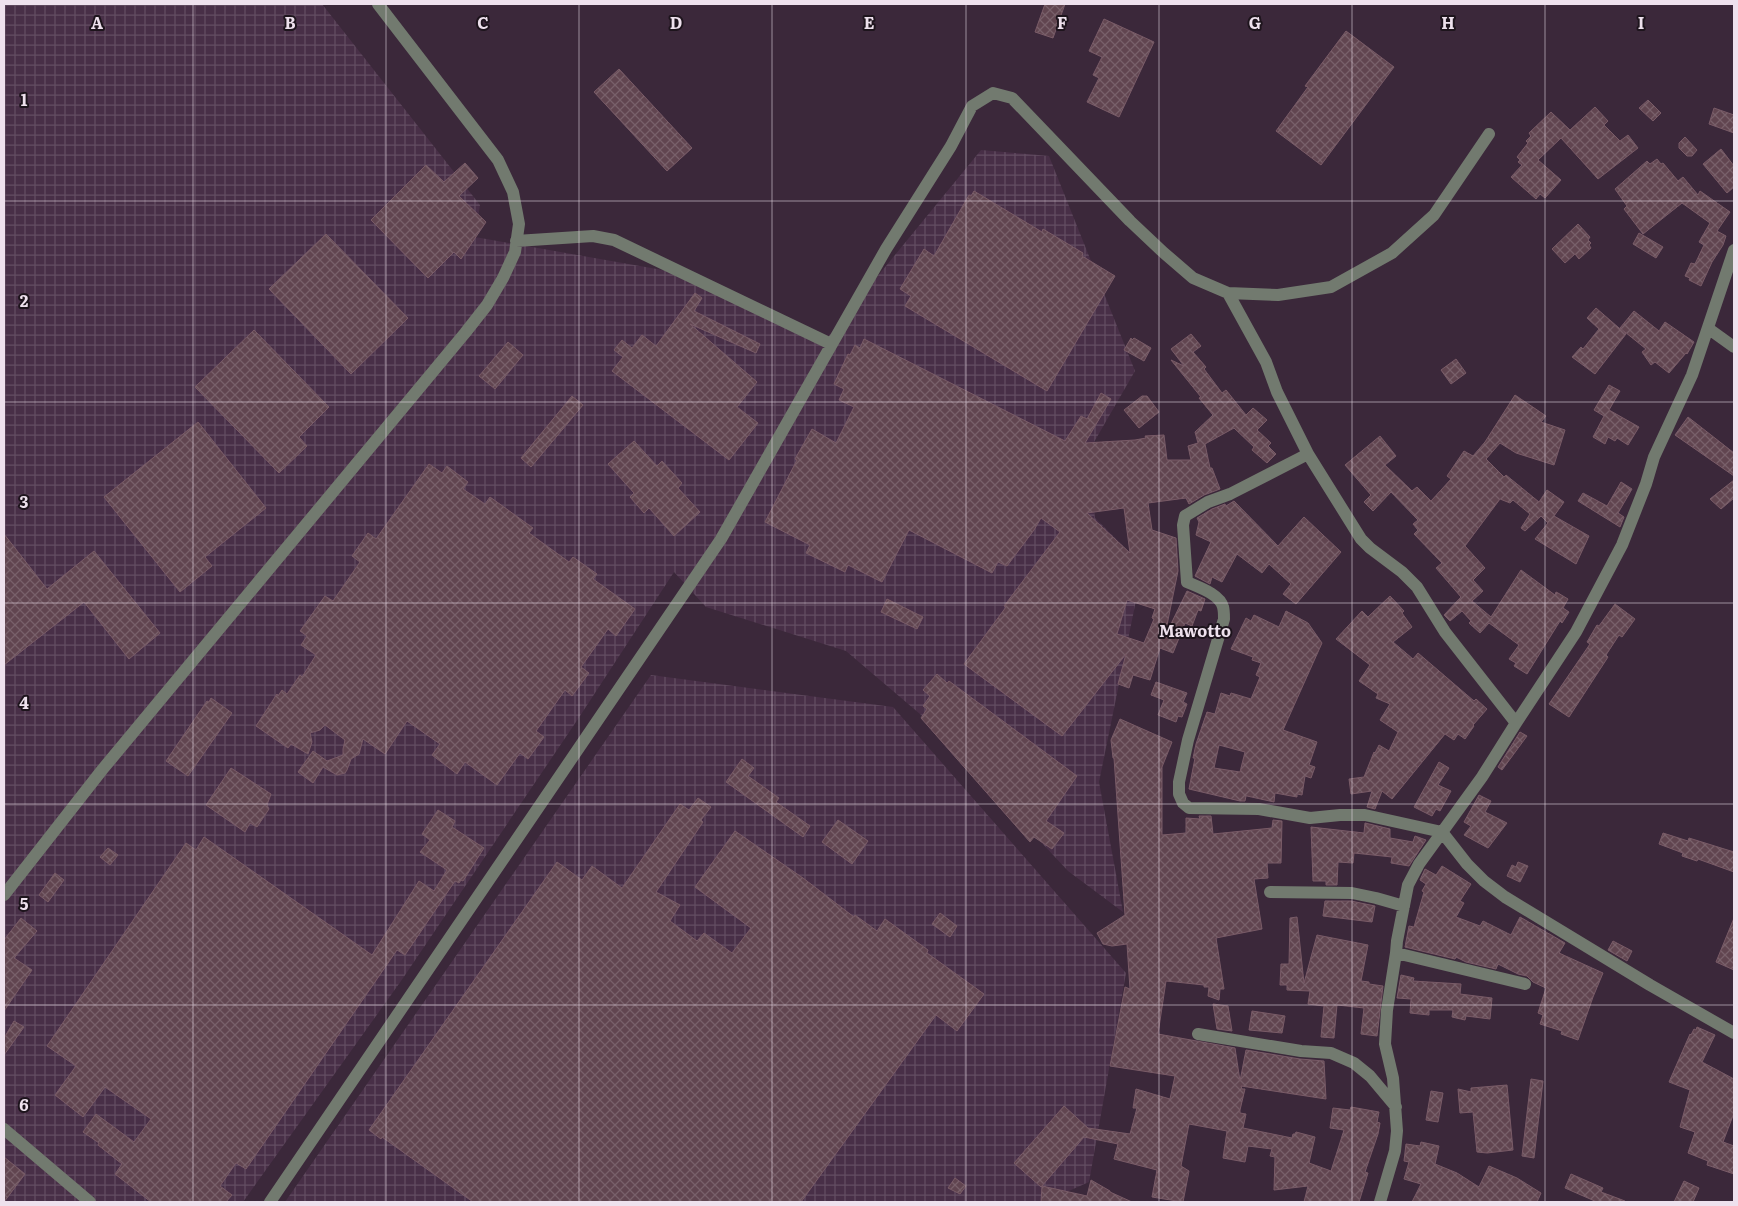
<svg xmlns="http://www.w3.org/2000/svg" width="1738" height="1206" font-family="Literata,serif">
<defs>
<pattern id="industrial-grid" width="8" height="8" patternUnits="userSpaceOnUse" patternTransform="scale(1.25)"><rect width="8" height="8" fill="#482f47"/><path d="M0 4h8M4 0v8" fill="none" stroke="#634d62"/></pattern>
<pattern id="building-cross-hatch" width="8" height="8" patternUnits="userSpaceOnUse" patternTransform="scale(1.25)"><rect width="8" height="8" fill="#614550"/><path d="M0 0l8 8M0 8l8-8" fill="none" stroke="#78606a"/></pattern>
</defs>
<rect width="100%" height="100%" fill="#3b283a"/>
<path fill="url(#industrial-grid)" d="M4,4H322L480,205L475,237L691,275L827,338L981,150L1049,156L1135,371L1086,456L1095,518L1143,566L1099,782L1123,912L1068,871L927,720L846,651L706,607L674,572L578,719L401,981L243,1202H4Z
M651,675L893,707L1126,973L1089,1182L1044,1202H285Z"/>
<path fill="url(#building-cross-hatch)" stroke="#795b67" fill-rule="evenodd" d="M1045,4H1065L1053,38L1035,32Z
M1104,19L1154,42L1119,117L1087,102L1099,78L1093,75L1102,57L1089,51Z
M1346,31L1394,67L1321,165L1276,131L1308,87L1305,86Z
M619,69L692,148L667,171L594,92Z
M1648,100L1661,113L1653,121L1639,108Z
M1595,107L1608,121L1604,125L1620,141L1628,135L1638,148L1598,179L1561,138L1538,160L1561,180L1545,198L1540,194L1536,199L1511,177L1522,165L1518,162L1520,160L1517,157L1528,143L1526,141L1531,136L1529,133L1551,112L1570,130Z
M1714,108L1734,115V133L1709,124Z
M1685,137L1697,150L1692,156H1687L1679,148V143Z
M1721,149L1734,166V187L1727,193L1703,164Z
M1657,159L1661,164L1663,163L1678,181L1683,177L1698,195L1700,191L1730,212L1717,231L1726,236L1723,245L1712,262L1701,286L1689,280L1690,278L1685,276L1691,263L1695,264L1704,245L1699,242L1710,223L1682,203L1643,234L1624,209L1627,206L1615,189L1647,161L1650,164Z
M465,163L478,178L459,196L486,222L461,259L454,252L428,278L371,220L426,165L444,182Z
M974,191L1042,232L1043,229L1083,253L1082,256L1115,276L1047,391L905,306L911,296L900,289L924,249L934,256L969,195L971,196Z
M1578,224L1590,237L1588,240L1591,243L1589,245L1591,248L1579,259L1575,254L1565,263L1552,249Z
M1639,233L1663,247L1656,258L1633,244Z
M326,234L408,318L351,374L269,289Z
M695,293L702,298L694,311L760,344L756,353L690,324L757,382L737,407L758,423L729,460L612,371L623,357L614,350L622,340L632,348L642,335L656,346Z
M1596,308L1626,334L1595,374L1572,357L1581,347L1583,349L1599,329L1587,318Z
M1634,311L1659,331L1665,322L1694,342L1687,354L1686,353L1669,373L1655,362L1651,365L1642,352L1646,349L1620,328Z
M254,330L329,407L299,437L307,446L279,473L195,387Z
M1191,334L1201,346L1193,352L1206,367L1204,369L1222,393L1226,390L1246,415L1253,408L1267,420L1257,430L1271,443L1268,446L1276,454L1267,463L1252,450L1254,447L1234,428L1205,444L1210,468H1212L1220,489L1204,495L1189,504L1186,498L1148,503L1152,530L1176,538L1178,571L1167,625L1170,626L1187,591L1205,599L1201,611L1198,610L1192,626L1185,623L1173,653L1160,648L1150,680L1133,675L1129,688L1118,684L1126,654L1062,736L964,664L1006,607L1004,606L1060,532L1041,518L1034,530L1007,566L998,562L992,573L909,530L882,582L848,565L845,572L806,553L810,545L765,522L797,460L795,459L812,429L836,443L854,407L839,400L844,389L834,384L848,354L850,355L855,345L860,348L864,339L1065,441L1081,416L1087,419L1101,393L1111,399L1085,443L1135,440L1146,438L1145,436L1164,435L1167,460H1191L1188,446L1198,443L1195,432L1213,415L1199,398L1201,397L1171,360L1184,366L1171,349ZM1124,508L1130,553L1087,513ZM1127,600L1155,609L1152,618L1154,619L1144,643L1117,634Z
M1131,338L1132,340L1134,338L1151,348L1144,361L1124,350Z
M508,342L523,355L495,389L479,376Z
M1456,359L1466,373L1451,384L1441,370Z
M1609,385L1620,391L1609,410L1639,427L1628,445L1617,438L1615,441L1608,437L1605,444L1593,437L1604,416L1594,410Z
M1515,395L1546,416L1541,422L1565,430L1554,465L1516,453L1500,443L1486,459L1504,477L1506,475L1539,502L1547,490L1564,502L1554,516L1589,536L1576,564L1535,539L1548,523L1541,516L1525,531L1521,528L1530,514L1513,500L1510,503L1500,499L1465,546L1485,568L1473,580L1483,591L1472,601L1491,617L1521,570L1555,595L1556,592L1558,593L1568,599L1563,608L1569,612L1562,623L1560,621L1527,674L1514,666L1516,663L1509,659L1519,645L1489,623L1480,633L1469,623L1471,621L1462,611L1450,621L1444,615L1461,597L1436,568L1442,563L1414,534L1418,530L1413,524L1418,520L1391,492L1373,511L1364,502L1371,495L1345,465L1380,436L1396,456L1385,465L1412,491L1417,487L1431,501L1451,479L1447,476L1464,451L1473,456L1485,442Z
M572,396L583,405L531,467L521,458Z
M1142,396H1147L1159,412L1139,428L1124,410Z
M1688,417L1734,453V476L1675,435Z
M198,422L266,508L205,557L212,566L180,592L104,497Z
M634,441L657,466L662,461L682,483L678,488L700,512L674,536L649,508L644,513L630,497L634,493L608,464Z
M429,464L442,473L447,466L468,482L463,489L485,504L490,497L533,528L529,533L569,562L573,557L597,574L593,579L635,609L616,636L608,629L581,667L589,673L572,696L565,690L536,731L544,737L528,759L520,753L497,785L465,762L457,774L432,755L440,744L407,721L385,754L363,739L359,754L351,759L347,770L345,773L337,775L323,767L313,783L298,772L313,751L327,761L343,755V749L345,740L325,725L320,730L310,733L312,742L308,754L291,744L288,748L256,726L277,694L278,696L282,690L287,694L300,675L302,677L316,655L301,645L307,636L300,631L325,596L333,601L360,562L352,556L368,533L376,539Z
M1734,480V498L1721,509L1710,499Z
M1621,482L1632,489L1618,513L1624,517L1620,527L1578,501L1583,493L1607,506Z
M1234,501L1278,546L1304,517L1341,552L1296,604L1283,594L1291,584L1269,564L1262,573L1237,554L1222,582L1212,577L1210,584L1195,576L1211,542L1196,535L1199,522L1197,518L1212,509L1225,504L1226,506Z
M4,534L47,589L94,551L160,633L129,659L84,602L4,665Z
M1390,596L1404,611L1402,613L1412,627L1393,642L1413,659L1418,653L1474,701L1476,699L1487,709L1473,725L1474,726L1465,739L1458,734L1454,740L1445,734L1392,799L1382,791L1375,809L1367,807L1372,791L1351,794L1349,779L1364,777L1374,752L1375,753L1379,745L1389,751L1398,732L1380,720L1390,704L1376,698L1378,694L1359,681L1370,665L1336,639L1362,611L1368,617Z
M887,599L923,617L917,629L881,612Z
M1615,604L1635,619L1622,637L1619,635L1606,655L1608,657L1569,717L1549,704L1590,644L1587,642L1597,625L1599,626Z
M1286,611L1308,623L1322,643L1283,730L1317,742L1309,765L1315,767L1311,778L1305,776L1302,795L1297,794V797L1275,793L1274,802L1247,796H1246L1245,801H1240L1189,789L1195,758H1193L1196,744L1207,712L1215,714L1221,693L1230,696L1231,693L1251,699L1260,677L1256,675L1261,663L1252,660L1253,657L1231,649L1246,618L1251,621L1254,615L1279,627ZM1219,745L1245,752L1240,772L1214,768Z
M937,674L947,683L949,681L1077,776L1046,821L1064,833L1052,849L1034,837L1030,842L921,718L927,709L923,706L930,696L923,690Z
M1156,682L1187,693L1183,702L1187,704L1182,717L1178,716L1176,722L1158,715L1164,700L1151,695Z
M211,698L232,713L188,776L166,761L207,701L209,702Z
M1120,719L1172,742L1162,767V835L1186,833V818L1200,819L1199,816H1211L1213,834L1272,828L1273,820L1282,821L1281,863H1267L1268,878L1254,879L1262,929L1216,938L1224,989H1220L1219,1000L1208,996L1209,987H1204V985L1166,981L1158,1034L1235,1048L1240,1081L1246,1050L1300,1059L1324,1061L1326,1099L1241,1086L1242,1089H1245L1240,1110V1113L1246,1114L1243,1128L1292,1138L1293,1134H1295L1296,1132L1315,1137L1309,1163L1331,1171L1344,1130L1330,1128L1333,1108L1350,1110L1351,1107L1379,1112L1377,1122L1380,1123L1378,1134L1365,1172L1368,1173L1359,1202H1304L1308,1186L1274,1190L1275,1157L1270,1156L1272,1149L1248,1146L1245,1162L1223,1158L1227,1131L1189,1124L1181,1166L1189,1171L1183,1202L1152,1197L1157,1170L1114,1159L1118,1144L1084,1137L1041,1187L1014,1163L1064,1106L1088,1128L1130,1134L1137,1108H1133L1136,1089L1170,1099L1175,1076L1110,1066L1125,987L1130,989L1127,944L1112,946L1103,944L1097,933L1125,915L1114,758H1113L1111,740Z
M1520,732L1527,736L1502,770L1498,767Z
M742,759L754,768L748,776L779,798L776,802L810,826L803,837L726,782Z
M1439,762L1449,768L1438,785L1451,791L1440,811L1436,809L1432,816L1414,807Z
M231,768L271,794L267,805L269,809L257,827L250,823L245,832L206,805Z
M1479,795L1491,801L1485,812L1507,823L1488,848L1464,835L1471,826L1464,822Z
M698,798L711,807L701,820L703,822L656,892L680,905L670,921L697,941L704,933L732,953L751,928L695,887L735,831L803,878L854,917L855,915L877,931L885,919L928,950L927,953L984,994L957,1031L936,1015L801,1202H473L382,1137L381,1139L369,1130L557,862L582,880L592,866L622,888L680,804L689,810Z
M438,810L455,821L452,827L484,848L463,881L461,880L459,883L455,881L405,955L397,950L246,1169L236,1163L220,1186L232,1195L226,1202H151L115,1174L122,1164L98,1145L99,1143L83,1132L96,1114L134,1142L151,1119L105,1087L83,1117L55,1095L76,1066L47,1046L186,843L196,850L204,837L372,955L419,881L434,891L447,870L420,852L430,840L422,834Z
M838,820L868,841L852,864L822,842Z
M1365,823L1390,829V838L1413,842L1415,836L1426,840L1409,866L1391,863L1392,857L1354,853L1353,863L1338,862L1337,885H1326V881H1313L1311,827L1364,833Z
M1663,833L1688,841L1689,838L1734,852V872L1698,859L1697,861L1682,856L1683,853L1659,844Z
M108,848L118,855L110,865L100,857Z
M1518,862L1528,866L1520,882L1507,876L1512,865L1516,867Z
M1442,866L1471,884L1460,901L1464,903L1456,917L1480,926L1483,921L1511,935L1520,917L1565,943L1559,953L1603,973L1593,997L1578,1040L1561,1034L1562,1031L1540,1024L1543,1015L1538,1013L1546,988L1533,982L1527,976L1518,974L1498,964L1496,969L1466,962L1456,957L1455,959L1405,947L1409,926L1414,927L1424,892L1422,891L1426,884L1420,880L1425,869L1436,875Z
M55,873L64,880L48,902L39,895Z
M1325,901H1351L1375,906L1372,922L1323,916Z
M940,913L957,926L950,937L932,924Z
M1297,917L1304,983L1317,935L1368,945L1361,981L1369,982V984L1383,986L1377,1036L1361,1034L1364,1008L1337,1005L1334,1038L1321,1037L1324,1006L1308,1004L1310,991L1287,990V985H1280L1281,964H1289L1290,918Z
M21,918L37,931L14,958L32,970L4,1011V940Z
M1734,918V970L1716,962Z
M1613,941L1632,951L1627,961L1608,950Z
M1401,975L1414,978L1413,981L1461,984L1460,994L1492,998L1490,1019L1466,1016L1465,1020L1452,1017L1453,1010H1429V1015L1410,1013L1411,999L1397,998Z
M1213,1004L1228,1006L1232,1031L1217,1029Z
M1252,1011L1285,1016L1282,1033L1249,1030Z
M14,1021L24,1027L4,1055V1038Z
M1697,1027L1715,1035L1702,1062L1734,1079V1113L1723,1142L1734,1146V1174L1707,1165L1708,1161L1688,1153L1695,1132L1680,1127L1690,1090L1669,1082L1690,1034L1691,1035L1694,1029L1696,1030Z
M1531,1079L1543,1081L1534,1158L1522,1156Z
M1507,1085L1513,1150L1487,1153L1477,1152L1473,1112L1460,1113L1458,1089L1471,1092V1088Z
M1431,1091L1443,1093L1438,1122L1426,1120Z
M1421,1142L1439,1146L1435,1164L1457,1173L1479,1187L1489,1166L1517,1178L1541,1193L1537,1202H1412L1421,1184L1404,1179L1409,1162L1404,1161L1406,1144L1420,1146Z
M4,1157L25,1174L4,1202Z
M1571,1174L1603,1188L1601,1192L1625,1201V1202H1597L1565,1188Z
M955,1178L966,1186L960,1194L948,1188Z
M1091,1180L1110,1191V1192L1132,1202H1041L1042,1186L1087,1196Z
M1684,1181L1699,1188L1693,1202H1674Z"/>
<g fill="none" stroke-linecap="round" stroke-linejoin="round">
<path stroke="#727a6f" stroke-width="12" d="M1489,134L1434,215L1392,253L1331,287L1278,295L1228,293L1266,362L1277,392L1308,454L1361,539L1370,548L1402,572L1417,587L1445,632L1516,723
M516,241L593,236L614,240L831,344
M1709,329L1734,347
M1308,454L1230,494L1208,502L1185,516L1183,525L1187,582C1198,587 1220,594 1223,607C1224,610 1224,615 1224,619L1188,740L1179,782V794L1183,803L1189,808L1259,809L1310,818L1340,815H1365L1442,832L1467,864L1484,881L1505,897L1650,985L1734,1033
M1270,892L1352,893L1376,898L1404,906
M4,895L102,770L465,333L487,305L503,278L515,252L519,224L513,192L498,160L378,4
M1396,953L1525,984
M1198,1034L1301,1051L1331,1053L1354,1063L1370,1076L1396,1107
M4,1129L90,1202
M270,1202L721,539L886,249L951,146L972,106L993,93L1012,98L1130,221L1164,253L1193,278L1228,293
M1380,1202L1395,1151L1397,1131L1393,1078L1385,1044L1387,1010L1396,953L1397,941L1408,885L1419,864L1482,777L1516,723L1576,632L1622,545L1646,484L1654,457L1692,375L1734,250"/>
</g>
<path fill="none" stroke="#eee1ed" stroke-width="1" stroke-opacity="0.55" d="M193,4V1202M386,4V1202M579,4V1202M772,4V1202M966,4V1202M1159,4V1202M1352,4V1202M1545,4V1202M4,201H1734M4,402H1734M4,603H1734M4,804H1734M4,1005H1734"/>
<g text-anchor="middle" stroke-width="4" stroke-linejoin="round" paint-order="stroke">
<g font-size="16" font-weight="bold" fill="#eee1ed" stroke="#1d141c">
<text x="1195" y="637">Mawotto</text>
</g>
</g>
<g font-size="16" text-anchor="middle" font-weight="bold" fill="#eee1ed" stroke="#1d141c" stroke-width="4" stroke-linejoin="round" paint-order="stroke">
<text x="97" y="29">A</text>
<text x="290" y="29">B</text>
<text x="483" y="29">C</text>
<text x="676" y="29">D</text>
<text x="869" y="29">E</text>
<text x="1062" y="29">F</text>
<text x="1255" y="29">G</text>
<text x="1448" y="29">H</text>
<text x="1641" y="29">I</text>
<text x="24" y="106">1</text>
<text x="24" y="307">2</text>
<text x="24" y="508">3</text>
<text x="24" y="709">4</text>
<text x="24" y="910">5</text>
<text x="24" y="1111">6</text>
</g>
<rect width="1738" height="1206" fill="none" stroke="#eee1ed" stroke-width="10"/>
</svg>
